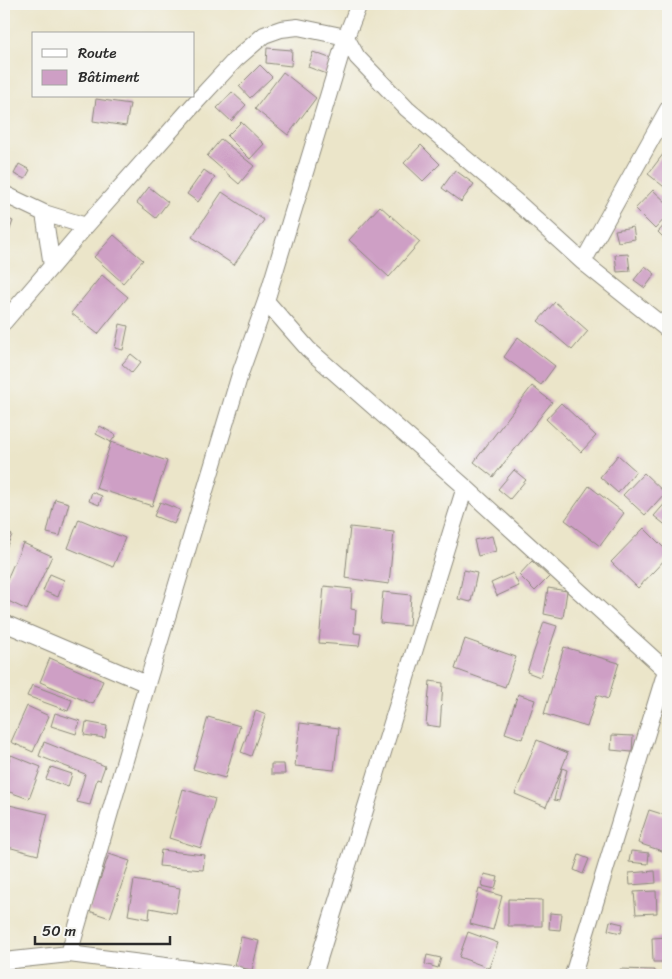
<svg xmlns="http://www.w3.org/2000/svg" width="672" height="979" font-family="Sriracha,sans-serif">
<rect width="100%" height="100%" fill="#f6f6f2"/>
<filter id="ink" filterUnits="userSpaceOnUse"><feTurbulence type="fractalNoise" baseFrequency=".02" numOctaves="2"/><feDisplacementMap in="SourceGraphic" scale="10" xChannelSelector="R" yChannelSelector="G"/><feConvolveMatrix kernelMatrix="1 2 1 2 8 2 1 2 1" color-interpolation-filters="sRGB"/></filter>
<filter id="wash" filterUnits="userSpaceOnUse"><feTurbulence type="fractalNoise" baseFrequency=".0096" numOctaves="4" result="noise"/><feDisplacementMap in="SourceGraphic" scale="20" xChannelSelector="R" yChannelSelector="G"/><feGaussianBlur stdDeviation="1.12" result="paint"/><feColorMatrix in="noise" values="0 0 0 0 0 0 0 0 0 0 0 0 0 0 0 0 0 1.4 0 .05"/><feComposite in="paint" operator="in"/></filter>
<g filter="url(#wash)">
<rect width="100%" height="100%" fill="#ebe5c9"/>
<g id="blocks">
<path fill="#ce9fc5" d="M267,48L292,50L291,66L266,63Z
M313,52L332,59L327,74L308,67Z
M260,65L272,77L250,98L239,86Z
M283,72L316,98L288,135L255,109Z
M232,92L246,105L231,121L217,108Z
M96,99L130,104L126,126L93,121Z
M241,122L264,144L250,159L227,136Z
M221,139L254,166L239,184L207,156Z
M421,145L440,164L423,181L404,163Z
M664,153L668,157V190L648,174Z
M19,164L30,170L25,179L14,174Z
M204,170L215,178L198,202L187,194Z
M455,170L474,184L461,202L442,188Z
M149,187L168,202L156,218L137,203Z
M653,190L668,204V215L655,229L635,209Z
M222,192L264,220L234,265L192,237Z
M380,206L420,242L389,277L349,240Z
M4,217L13,221L9,232L4,230Z
M668,221V242L658,232Z
M633,227L635,239L618,242L615,230Z
M114,235L143,260L123,283L94,257Z
M628,254L630,271L617,272L615,255Z
M645,266L655,274L645,288L634,280Z
M102,275L128,297L98,334L71,313Z
M555,302L588,331L572,350L538,321Z
M120,324L128,326L123,350L115,348Z
M518,337L555,366L541,385L504,357Z
M131,354L141,362L132,373L122,364Z
M532,386L552,402L493,477L474,462Z
M561,403L596,436L581,452L546,419Z
M100,426L116,435L111,442L96,434Z
M111,442L167,461L152,506L96,488Z
M618,455L636,471L618,493L600,477Z
M514,470L526,480L510,499L498,489Z
M644,473L665,493L645,515L623,495Z
M589,486L624,513L600,546L565,520Z
M92,492L102,496L99,505L89,501Z
M55,499L69,503L60,536L47,533Z
M668,500V527L654,516Z
M160,502L180,510L174,524L154,516Z
M79,519L125,538L113,567L68,548Z
M350,527L394,532L389,584L345,578Z
M644,528L668,552V556L638,588L611,562Z
M4,530L12,535L4,552Z
M492,536L496,551L478,556L474,540Z
M23,543L52,556L27,610L4,599V586Z
M532,561L549,577L535,591L519,575Z
M464,570L477,573L471,602L458,599Z
M513,573L519,586L497,596L491,583Z
M50,574L64,580L58,597L43,591Z
M324,586L352,589L351,609L356,610L354,633L361,634L359,646L319,643Z
M548,588L567,591L563,618L544,614Z
M383,592L411,595L409,626L380,623Z
M544,622L557,626L540,677L527,672Z
M465,639L516,657L505,687L455,669Z
M564,647L619,663L608,699L597,695L587,727L544,714Z
M50,658L103,681L93,704L40,682Z
M430,681L443,683L440,727L426,725Z
M32,685L72,700L68,711L27,696Z
M518,694L535,700L522,739L505,733Z
M27,706L49,716L33,752L11,742Z
M256,710L266,714L251,756L241,752Z
M55,713L80,721L76,734L51,726Z
M208,717L240,726L225,778L193,769Z
M86,722L107,726L105,738L84,735Z
M300,723L339,728L334,770L295,766Z
M612,735L633,736L632,752L611,750Z
M537,740L568,753L546,807L515,794Z
M44,742L105,766L100,780L97,779L90,805L77,802L85,774L39,756Z
M11,755L41,767L29,799L4,790V775Z
M271,764H284L285,774H271Z
M51,767L72,774L68,787L46,779Z
M562,768L567,770L559,801L554,800Z
M183,789L215,799L201,848L169,838Z
M5,804L48,814L38,855L4,846V811Z
M649,810L668,816V853L638,843Z
M161,850L205,855L203,870L159,866Z
M631,851L649,853L648,864L629,862Z
M109,854L130,861L110,918L89,911Z
M579,855L589,859L583,874L574,870Z
M655,871L656,883L630,885L629,873Z
M484,874L498,877L495,889L482,886Z
M134,880L180,888L176,913L150,908L149,919L128,915Z
M479,889L502,896L493,930L470,924Z
M656,891L657,913L636,914L634,892Z
M508,899L542,900V926H508Z
M550,913L562,914L560,930L549,929Z
M610,921L623,924L621,933L608,930Z
M468,932L498,943L489,968L459,957Z
M241,937L259,941L252,970L234,966Z
M668,937V962H653L652,938Z
M427,955L441,958L438,968L425,964Z
M620,969L655,970L654,975H620Z"/>
</g>
</g>
<g filter="url(#ink)">
<use href="#blocks" fill-opacity="0" stroke="#8b887a" stroke-width="1"/>
<g fill="none" stroke-linecap="round" stroke-linejoin="round">
<defs>
<path id="minor" d="M4,194L44,213L86,226
M44,213L52,266
M583,262L668,109
M266,301L308,349L465,487L668,672
M4,322L86,226L197,101L235,60L264,35L281,29L298,27L346,37L357,57L407,109L518,203L583,262L668,330
M4,623L147,684
M69,954L147,684L241,371L266,301L346,37L359,4
M4,961L69,954L238,975
M314,975L465,487
M573,975L668,664"/>
</defs>
<use href="#minor" stroke="#8b887a" stroke-width="18"/>
<use href="#minor" stroke="#fff" stroke-width="16"/>
</g>
</g>
<rect width="672" height="979" fill="none" stroke="#f6f6f2" stroke-width="20"/>
<rect x="32" y="32" width="162" height="65" fill="#f6f6f2" stroke="#a5a5a2"/>
<rect x="42" y="49" width="25" height="8" fill="#ffffff" stroke="#a5a5a2"/>
<text x="78" y="58" font-size="15" fill="#2b2b2b">Route</text>
<rect x="42" y="70" width="25" height="15" fill="#ce9fc5" stroke="#a5a5a2"/>
<text x="78" y="82" font-size="15" fill="#2b2b2b">Bâtiment</text>
<path d="M35 936v8h135v-8" fill="none" stroke="#2b2b2b" stroke-width="2.5"/>
<text x="42" y="936" font-size="15" fill="#2b2b2b" stroke="#f6f6f2" stroke-width="4" paint-order="stroke">50 m</text>
</svg>
